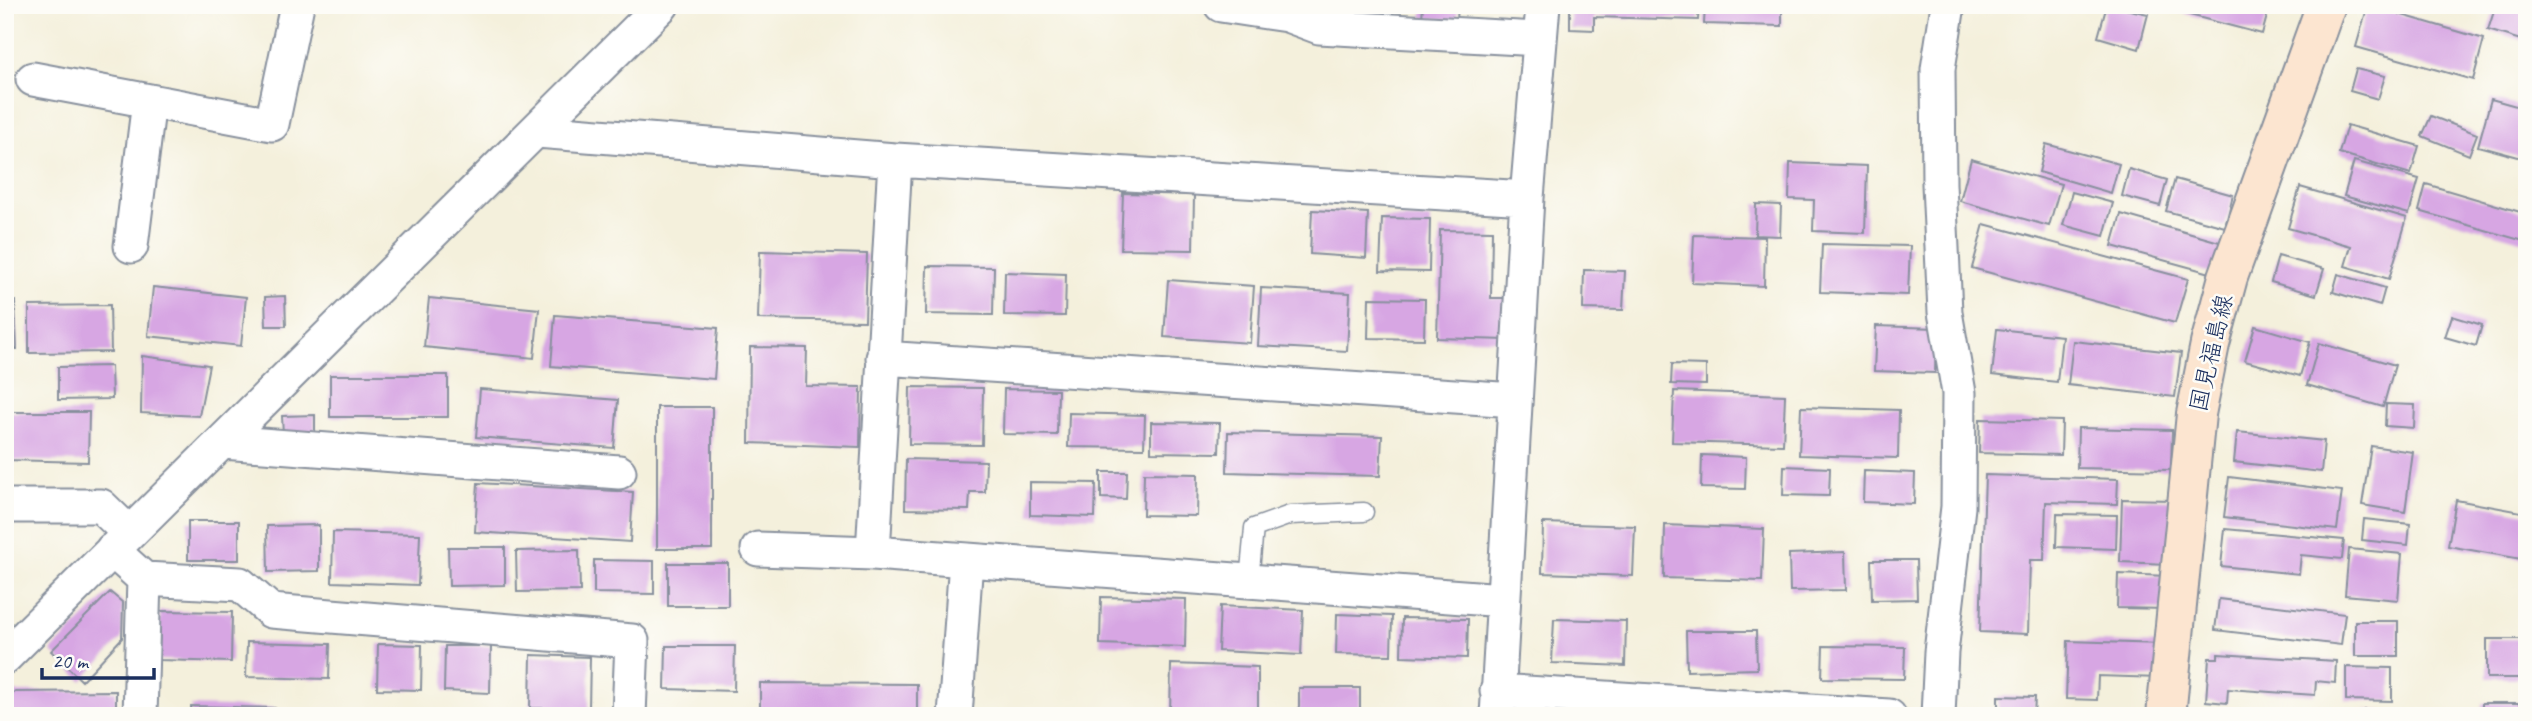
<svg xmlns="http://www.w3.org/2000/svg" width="2532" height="721" font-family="Caveat,'Klee One',sans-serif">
<rect width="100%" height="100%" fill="#fdfcf7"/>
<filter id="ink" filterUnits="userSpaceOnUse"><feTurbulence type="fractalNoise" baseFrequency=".0143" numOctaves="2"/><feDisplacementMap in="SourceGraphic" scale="14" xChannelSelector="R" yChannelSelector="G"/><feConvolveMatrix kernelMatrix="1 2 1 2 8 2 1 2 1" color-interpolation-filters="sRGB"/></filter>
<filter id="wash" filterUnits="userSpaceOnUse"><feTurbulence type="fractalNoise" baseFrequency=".00686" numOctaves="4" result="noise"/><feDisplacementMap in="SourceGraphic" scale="28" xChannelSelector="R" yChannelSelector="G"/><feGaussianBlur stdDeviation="1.57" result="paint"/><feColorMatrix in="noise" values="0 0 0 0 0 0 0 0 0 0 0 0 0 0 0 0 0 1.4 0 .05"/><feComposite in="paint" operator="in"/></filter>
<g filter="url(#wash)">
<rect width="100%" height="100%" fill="#f4f0dc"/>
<g id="blocks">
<path fill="#d7a6e3" d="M1423,5H1458L1457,20L1422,18Z
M1570,5H1699L1698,20L1594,17V30L1570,29Z
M1705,5H1782V26L1704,24Z
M2107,5L2148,14L2139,49L2098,37Z
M2168,5H2270L2262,34L2167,9Z
M2368,5L2484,39L2473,80L2356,47Z
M2496,5H2527V42L2488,30Z
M2356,69L2385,76L2378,99L2350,91Z
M2491,99L2527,109V141L2522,158L2478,146Z
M2431,116L2477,134L2469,155L2422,136Z
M2347,125L2419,146L2411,174L2339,153Z
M2046,144L2119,164L2111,193L2039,172Z
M1971,159L2061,184L2049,226L1960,201Z
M2354,161L2419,179L2409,214L2344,196Z
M1790,163L1867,166L1865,233L1813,231L1814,200L1789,199Z
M2129,169L2167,180L2160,206L2122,196Z
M2175,179L2233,195L2225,227L2166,211Z
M2426,184L2527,214V242L2419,211Z
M2300,187L2407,218L2389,279L2345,266L2351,246L2288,228Z
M2072,192L2113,203L2104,236L2063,225Z
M1123,193L1194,195L1193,250L1121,249Z
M1756,204L1781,205L1780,236L1755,235Z
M1312,210L1368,213L1366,258L1310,254Z
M2121,214L2223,243L2214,274L2112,246Z
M1382,218L1430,219L1429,272L1380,271Z
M1984,224L2188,279L2175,323L1972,268Z
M1440,230L1492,231L1491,298H1509L1508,340L1437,338Z
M1694,235L1765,237L1764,286L1692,283Z
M1822,244L1910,246L1908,295L1820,292Z
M760,251L867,254L865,321L758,319Z
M2278,256L2324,269L2316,295L2271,282Z
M927,266L994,267L993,315L926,314Z
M1584,270L1625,271L1623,310L1583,309Z
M1005,272L1066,274L1065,316L1004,315Z
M2338,274L2385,288L2380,306L2333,292Z
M1168,280L1254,286L1250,343L1164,337Z
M153,287L246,297L241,346L148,336Z
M1261,288L1350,293L1347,351L1258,346Z
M285,296L286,326H266L265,297Z
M429,298L539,309L534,358L424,347Z
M1369,298L1425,299L1424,339L1368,338Z
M15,301L17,349H5V302Z
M110,305L111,352L29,353V306Z
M555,315L718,328L714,379L551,366Z
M2452,316L2482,325L2476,346L2445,337Z
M1876,326L1936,328L1935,373L1874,371Z
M2255,326L2310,342L2300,376L2245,361Z
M1997,329L2062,336L2057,382L1992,375Z
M2073,341L2181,353L2175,397L2068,385Z
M2319,343L2395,365L2383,407L2307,385Z
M750,347L807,348L806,386L861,387L860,447L749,443Z
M142,356L209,365L199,416L141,413Z
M1672,364L1706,365V385L1671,384Z
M111,366L112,399L58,400V367Z
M330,375H448V417H330Z
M910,387L983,388L982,445L909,444Z
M480,389L618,400L614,448L476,437Z
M1004,389L1058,390L1057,435L1003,434Z
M1674,391L1785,395L1783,445L1672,442Z
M2386,404L2415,405L2414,428L2385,426Z
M657,407H712V549H657Z
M1801,407L1899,410L1898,458L1799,455Z
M5,412H89L88,462L5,460Z
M1069,413L1145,415L1144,448L1068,447Z
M315,415V433L283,434L282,416Z
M1980,419L2062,421L2061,455L1979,453Z
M1151,422L1220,423L1219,453L1151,452Z
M2078,428L2172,430L2171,470L2077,468Z
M1228,432L1382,436L1380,476L1227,472Z
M2237,432L2324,441L2321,472L2234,462Z
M2371,446L2413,452L2405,512L2362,505Z
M1702,455L1746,457L1745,489L1701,488Z
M906,459L986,461L985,492H970L969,510L905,509Z
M1784,466L1830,468L1829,496L1783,495Z
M1864,471L1915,473L1914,504L1863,502Z
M1101,472H1127L1126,499L1101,498Z
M1144,473L1198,474L1197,516L1143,515Z
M1985,475L2118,479L2117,504L2046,502L2044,560H2030L2028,634L1980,632Z
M2229,477L2342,491L2337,530L2224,517Z
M1030,482L1096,483L1095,517L1030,515Z
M478,483L633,492L630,542L475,532Z
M2122,499L2172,500L2169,564L2120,562Z
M2456,500L2527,513V560L2448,546Z
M2057,514L2117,515L2116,549L2056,547Z
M2364,519L2410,524L2408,545L2362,540Z
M188,521H239V560H188Z
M1543,523L1635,526L1633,576L1542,573Z
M319,525V571L268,572L267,526Z
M1665,525L1764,529L1762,581L1664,578Z
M2225,529L2344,540L2342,559L2301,555L2299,574L2221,566Z
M333,532L420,534L418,585L332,582Z
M448,547H505V585L449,586Z
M2349,549L2402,554L2398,600L2345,595Z
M579,550L580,591L517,592L516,551Z
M1845,552L1846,590L1790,591L1789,554Z
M594,560L654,561V594L594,593Z
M1871,560H1916L1917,599L1872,600Z
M668,563H728V606H668Z
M2118,574L2168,576L2167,609L2117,608Z
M110,592L123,603L122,638L82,681L51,651Z
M1101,597L1186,599L1185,647L1100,644Z
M2219,599L2345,614L2341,645L2215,630Z
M1220,606L1303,610L1301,655L1218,651Z
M160,611L232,612L231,662L159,660Z
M1337,614L1392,616L1391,655L1336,654Z
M1402,618L1468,619L1467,658L1401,656Z
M1554,619L1626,621L1625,666L1552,663Z
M2355,621H2398V656H2355Z
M1686,631H1756L1757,669L1687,671Z
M2487,639H2527V678H2487Z
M2068,641L2162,644L2160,678L2098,676L2097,700L2066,699Z
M247,642L330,644L329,679L246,677Z
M378,644L422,645L421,690L377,689Z
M445,646H491L490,693L444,691Z
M666,646H735L734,691L665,689Z
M1823,646L1905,647L1904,679L1822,678Z
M2218,654L2336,661L2335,683L2316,681L2315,695L2228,689L2227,703L2206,701L2209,658H2218Z
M531,655L590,657L589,709L530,708Z
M1171,664L1258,667V716H1170Z
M2346,667L2392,668V701L2346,700Z
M760,683L917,684V716H760Z
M1299,688H1360V716H1299Z
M116,691V716H5V700L15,692Z
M1998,696L2035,697L2034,716H1998Z
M2482,703H2527V716H2482Z
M191,706L275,708V716H191Z
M2365,710L2388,711V716H2365Z
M2226,711L2269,714L2268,716H2225Z"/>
</g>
</g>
<g filter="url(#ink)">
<use href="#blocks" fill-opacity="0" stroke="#88909d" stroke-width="2"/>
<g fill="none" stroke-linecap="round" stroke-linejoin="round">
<defs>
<path id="service" d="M1249,581L1254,528L1290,515L1364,512"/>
<path id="minor" d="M1221,5L1287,15L1319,27L1539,39
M33,79L272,124L297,5
M537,131L895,160L1527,198
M131,246L149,101
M883,358L1515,400
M223,442L619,472
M5,506H101L129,533
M758,549L873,553L1503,600
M112,550L144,579L240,584L271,611L632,641L629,716
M873,553L895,160
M5,657L662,5
M1497,691L1889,716
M140,716L144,579
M955,716L966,560
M1497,716L1527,198L1543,5
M1938,716L1941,652L1958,507L1959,393L1945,312L1939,184L1938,69L1948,5"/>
<path id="secondary" d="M2166,716L2196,414L2210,344L2228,277L2326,5"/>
</defs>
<use href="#service" stroke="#88909d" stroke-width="21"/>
<use href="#minor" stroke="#88909d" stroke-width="37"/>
<use href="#secondary" stroke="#88909d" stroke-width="42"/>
<use href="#service" stroke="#fff" stroke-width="18"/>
<use href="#minor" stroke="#fff" stroke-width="33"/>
<use href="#secondary" stroke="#fce5d0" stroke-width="38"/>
</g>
</g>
<g text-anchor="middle" stroke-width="5" stroke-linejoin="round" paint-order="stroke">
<g font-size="24" fill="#1b2f5e" stroke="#fdfcf7">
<text transform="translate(2211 353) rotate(-77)" y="8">国見福島線</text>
</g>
</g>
<rect width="2532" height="721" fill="none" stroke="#fdfcf7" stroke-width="28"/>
<path d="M42 668v10h112v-10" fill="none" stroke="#1b2f5e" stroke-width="3.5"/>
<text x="52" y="668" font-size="21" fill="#1b2f5e" stroke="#fdfcf7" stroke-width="5" paint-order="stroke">20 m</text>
</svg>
